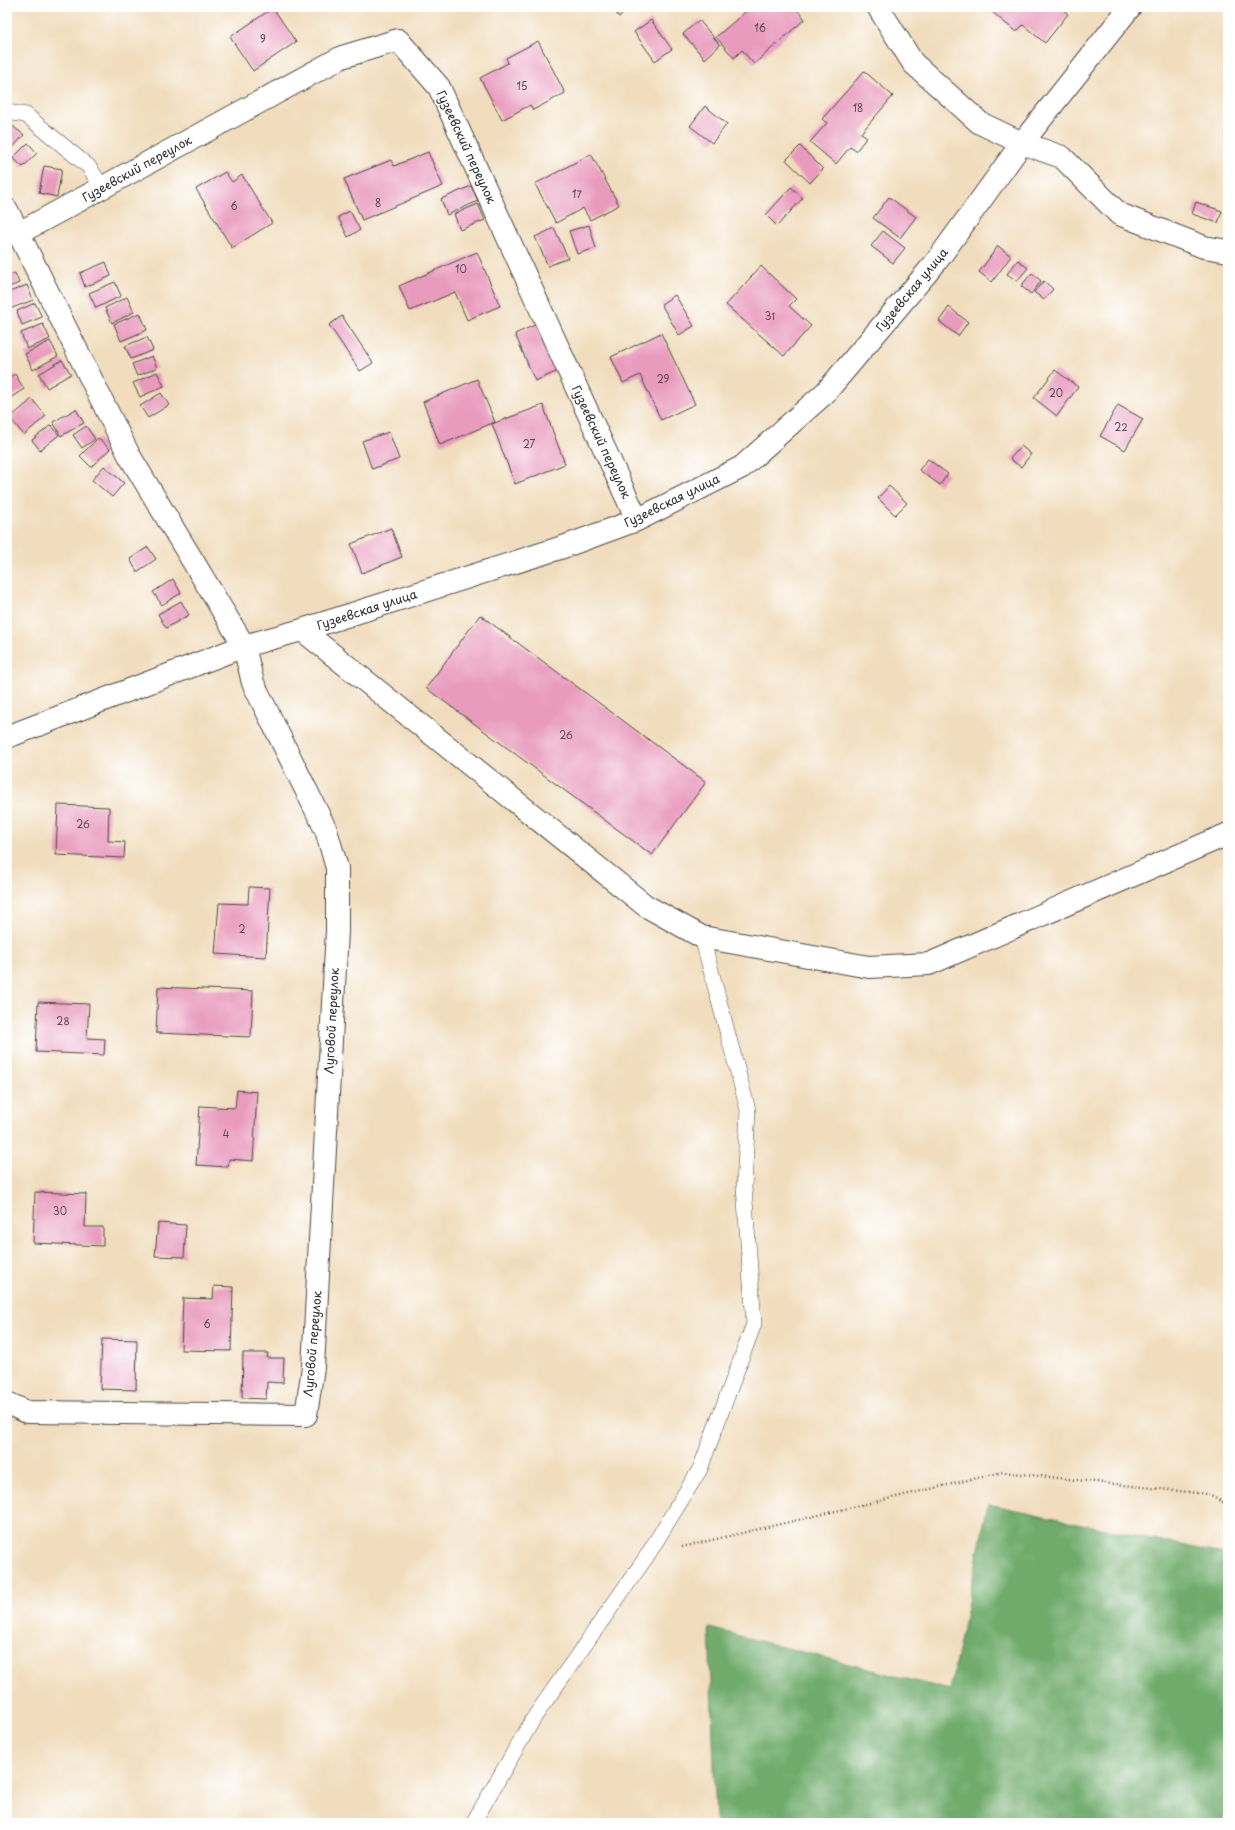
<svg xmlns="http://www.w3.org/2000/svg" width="1235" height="1830" font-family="'Playpen Sans',sans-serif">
<rect width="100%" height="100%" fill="#fff"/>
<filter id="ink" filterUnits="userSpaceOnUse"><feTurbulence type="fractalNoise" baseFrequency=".025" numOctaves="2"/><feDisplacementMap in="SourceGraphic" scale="8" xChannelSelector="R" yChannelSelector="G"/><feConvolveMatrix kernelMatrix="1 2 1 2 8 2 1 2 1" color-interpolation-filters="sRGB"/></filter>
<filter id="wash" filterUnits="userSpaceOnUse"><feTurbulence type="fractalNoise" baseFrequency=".012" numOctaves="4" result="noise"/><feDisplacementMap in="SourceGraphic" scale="16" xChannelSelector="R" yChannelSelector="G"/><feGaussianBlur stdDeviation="0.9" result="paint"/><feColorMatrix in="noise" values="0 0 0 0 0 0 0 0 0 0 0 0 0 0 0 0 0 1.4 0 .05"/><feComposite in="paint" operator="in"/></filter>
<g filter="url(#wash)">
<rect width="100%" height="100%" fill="#f1ddbd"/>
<path fill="#6fab6c" stroke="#4d6b4c" d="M988,1504L1228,1555V1803L1220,1823H716L709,1628L950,1690Z"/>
<g id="blocks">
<path fill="#e99bbe" d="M611,7H630L631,8L619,17Z
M751,7H794L805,19L754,64L742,50L734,58L716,37Z
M994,7H1060L1068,14L1045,43L1023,25L1016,32L991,11Z
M273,8L296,42L253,71L230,37Z
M651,20L672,49L655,61L634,32Z
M699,20L720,45L705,59L683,34Z
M538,41L565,93L533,110L530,105L502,120L480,78L508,63L506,58Z
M864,71L893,96L861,133L867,137L856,151L850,147L836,164L810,142L827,123L822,119Z
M705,106L727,124L712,143L690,126Z
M10,124L24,135L8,153L7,128Z
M28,143L37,153L23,167L13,158Z
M800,146L823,169L810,183L786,160Z
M428,152L443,186L362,220L344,179L391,160L394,166Z
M591,154L619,205L590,220L583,208L556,223L535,184Z
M44,166L62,169L57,197L39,193Z
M225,172L232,182L242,175L272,223L232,248L196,189Z
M471,186L478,201L447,215L441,199Z
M791,187L803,198L777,226L766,215Z
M889,197L916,217L900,238L873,218Z
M1196,202L1222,211L1218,223L1192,214Z
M478,204L485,220L460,230L454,214Z
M350,211L360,230L348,237L338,217Z
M589,225L596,248L577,254L569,231Z
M554,228L568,258L548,266L535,237Z
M883,231L905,248L893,263L871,246Z
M998,246L1011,256L992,282L979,272Z
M477,252L500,306L467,320L455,292L410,311L399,286Z
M1018,260L1028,268L1017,281L1007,274Z
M106,262L111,276L85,287L80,273Z
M761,266L796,299L789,306L811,326L784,356L726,305Z
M15,273L19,283L7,288V276Z
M1032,273L1041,281L1031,294L1021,286Z
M1044,281L1053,289L1044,300L1034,292Z
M115,282L121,296L96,308L89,293Z
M27,285L33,300L7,310V293Z
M675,295L694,326L679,335L661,304Z
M127,297L134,312L112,323L105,308Z
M35,303L42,317L22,325L17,311Z
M949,307L968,322L958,336L939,321Z
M140,313L147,330L121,341L114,324Z
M342,316L373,363L360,371L329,325Z
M43,324L50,339L27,349L21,333Z
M537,324L558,371L535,381L515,334Z
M661,333L695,404L661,420L640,375L623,383L611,357Z
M147,337L153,350L131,359L125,346Z
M50,341L58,356L33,370L25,354Z
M152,356L157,368L137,376L132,364Z
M62,360L71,374L47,388L39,374Z
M1055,370L1078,387L1057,416L1034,398Z
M157,372L164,386L140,397L133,383Z
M15,374L24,389L7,400V379Z
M477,379L495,422L440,445L423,402Z
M161,393L169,405L148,418L140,406Z
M32,399L46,416L24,435L10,418Z
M543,405L565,464L515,484L492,424Z
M1118,405L1143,419L1125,450L1100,436Z
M76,409L84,423L61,436L53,422Z
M51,425L59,435L40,450L32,440Z
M86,426L95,439L82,448L73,435Z
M389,432L399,459L372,469L362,441Z
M98,438L110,449L91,467L80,456Z
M1021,446L1031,454L1021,467L1010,459Z
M928,459L948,474L940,485L919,470Z
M104,466L124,483L112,497L92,480Z
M889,486L907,503L895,515L878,498Z
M391,528L402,557L362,573L351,544Z
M148,547L156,559L137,572L130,559Z
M173,579L181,593L162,605L153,592Z
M181,601L189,615L166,628L158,614Z
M480,615L706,782L652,855L426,688Z
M58,805L109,807L108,841L125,842L124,858L56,855Z
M249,887L270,888L266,957L215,954L219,903L248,904Z
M158,987L253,991L251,1037L156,1033Z
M38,1002L89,1004L87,1038L105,1039L104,1055L36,1052Z
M237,1090L257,1092L253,1161L229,1159L228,1167L196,1165L200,1106L235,1108Z
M35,1192L86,1194L85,1227H103V1246L33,1243Z
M158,1223L186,1225L184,1257L155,1256Z
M214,1286L233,1287L231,1351L181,1350L183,1298L213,1299Z
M102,1339L137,1340L136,1390L100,1389Z
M243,1353H268L267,1358H284L283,1383L267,1382L266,1399L242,1398Z"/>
</g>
</g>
<g filter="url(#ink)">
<use href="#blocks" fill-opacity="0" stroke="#494641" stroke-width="1"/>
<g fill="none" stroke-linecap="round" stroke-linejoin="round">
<defs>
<path id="lane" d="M7,112L26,115L89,167L102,187
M473,1823L535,1716L647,1556L700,1469L754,1324L744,1187L748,1110L702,937"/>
<path id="street" d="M878,7L913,63L980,123L1022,143L1062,157L1119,214L1204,247L1228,251
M7,210L129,455L244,646L253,683L326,830L337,868V931L313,1367L306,1415L27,1412L7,1403
M19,233L342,57L398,40L439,87L637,520
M302,630L646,906L702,937L869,967L929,964L1228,834
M7,737L244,646L302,630L563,547L637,520L742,467L826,392L936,262L1022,143L1130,7"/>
</defs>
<use href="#lane" stroke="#494641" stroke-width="16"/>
<use href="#street" stroke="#494641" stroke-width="24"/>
<path stroke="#494641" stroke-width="2.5" stroke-dasharray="1 3" stroke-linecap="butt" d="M682,1547L1003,1472L1207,1494L1228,1505"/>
<use href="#lane" stroke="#fff" stroke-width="15"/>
<use href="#street" stroke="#fff" stroke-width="22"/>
</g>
</g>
<g text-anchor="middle" stroke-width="3.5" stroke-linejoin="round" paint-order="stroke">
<g font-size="10" fill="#5a4750">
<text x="760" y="32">16</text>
<text x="263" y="43">9</text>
<text x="522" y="90">15</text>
<text x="858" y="112">18</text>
<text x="577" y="198">17</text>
<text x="378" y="207">8</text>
<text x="234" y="210">6</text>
<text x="461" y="273">10</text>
<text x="770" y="320">31</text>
<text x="663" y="383">29</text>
<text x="1056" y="397">20</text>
<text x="1121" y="431">22</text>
<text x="529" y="448">27</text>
<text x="566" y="739">26</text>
<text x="83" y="828">26</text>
<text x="242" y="933">2</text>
<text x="63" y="1025">28</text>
<text x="226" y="1138">4</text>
<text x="60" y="1215">30</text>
<text x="207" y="1328">6</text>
</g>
<g font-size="12" fill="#2b2b2b" stroke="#fff">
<text transform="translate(466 147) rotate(65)" y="4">Гузеевский переулок</text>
<text transform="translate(137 169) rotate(-29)" y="4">Гузеевский переулок</text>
<text transform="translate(912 290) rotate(-50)" y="4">Гузеевская улица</text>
<text transform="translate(601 442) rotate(65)" y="4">Гузеевский переулок</text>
<text transform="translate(672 501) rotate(-26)" y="4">Гузеевская улица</text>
<text transform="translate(367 610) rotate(-18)" y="4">Гузеевская улица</text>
<text transform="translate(332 1021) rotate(-87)" y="4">Луговой переулок</text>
<text transform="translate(313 1344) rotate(-85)" y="4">Луговой переулок</text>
</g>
</g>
<rect width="1235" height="1830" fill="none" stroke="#fff" stroke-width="24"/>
</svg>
